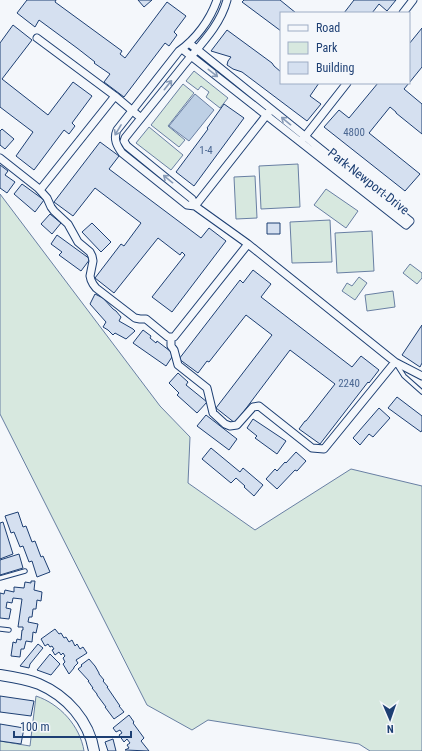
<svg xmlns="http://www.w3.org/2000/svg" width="422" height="751" font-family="'Roboto Condensed',sans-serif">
<rect width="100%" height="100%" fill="#f4f7fb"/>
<path fill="#d7e8df" stroke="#687fa3" d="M194,71L228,98L220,108L206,97L209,92L201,86L198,90L186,81Z
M183,84L194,93L168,126L185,140L179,147L151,125Z
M149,127L183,155L171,170L136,143Z
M298,164L300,207L261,209L259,166Z
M255,176L257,218L236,219L234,177Z
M326,189L358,211L346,228L314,205Z
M0,194L160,406L190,437L188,483L255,530L351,469L422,486V751H370L359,744L208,720L192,730L147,705L0,414Z
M330,220L332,262L292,263L290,222Z
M372,231L374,271L337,273L335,233Z
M410,264L422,273V278L417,284L403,273Z
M359,277L367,283L355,300L342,291L347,283L352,286Z
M393,291L395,307L367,311L365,295Z
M36,696C60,704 80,726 84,751H0V741L30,746Z"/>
<path fill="#bed0e5" stroke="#687fa3" d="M195,94L214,110L189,141L169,126Z"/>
<path fill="#d5e0f0" stroke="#1d3f73" d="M27,0H56L55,2L122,51L120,54L125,58L167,2L186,16L174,32L177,35L169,46L165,43L124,97L104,82L110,74L94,63L95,62L77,48L39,20L35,27L17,13Z
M138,0H152L144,7Z
M244,0H280L296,13H281V31L242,2Z
M354,0H396L387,11L379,4L372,13H344Z
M13,25L32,40L2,79L48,115L73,82L92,96L72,123L75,126L69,134L64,130L34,170L16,156L33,132L0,107V43Z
M422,28V67L409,83V44Z
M227,30L272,63L274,66L281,72V83H319L310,96L321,104L307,121L242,72L233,69L227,65L228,61L231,57L211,51Z
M378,83H409L404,89L422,104V134L396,113V112L390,107L369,133L420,174L405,191L324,127L339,110L349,118Z
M224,104L244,118L194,186L176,172L208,129L207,128Z
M2,129L14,139L5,149L0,145V131Z
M100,142L119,156L109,169L201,238L209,228L226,241L172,312L152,297L185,255L182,252L180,255L158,238L114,293L95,278L121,244L124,246L141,223L95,188L73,216L54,202Z
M0,165L8,171L5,175L15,182L7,193L0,188Z
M22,184L44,200L35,212L14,194Z
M50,214L61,223L52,234L41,224Z
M92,223L111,242L101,252L82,232Z
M267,223H280V234H267Z
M57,235L90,259L81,271L59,255L62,252L51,244Z
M253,270L271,284L261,297L352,367L361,356L379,370L369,383L368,382L320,444L299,429L305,421H306L335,384L290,350L235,423L216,408L272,335L246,315L209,362L207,361L198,373L179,359L240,280L243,283Z
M95,294L103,298L113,309L116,311L121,317L119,321L133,329L135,331L126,339L115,333L113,335L108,330L103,327L106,322L90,304Z
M422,325V363L420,367L402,355Z
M143,330L151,336L150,338L156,343L157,341L174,354L166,366L133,343Z
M178,373L188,382L186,385L207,402L197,413L177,395L179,393L169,383Z
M397,397L422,416V430L421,432L388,408Z
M379,408L390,418L373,437L369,434L360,445L353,438Z
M206,415L237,439L229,450L197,426Z
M253,419L286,441L277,454L255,438L257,436L247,428Z
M211,448L240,472L243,468L263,485L254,496L244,487L245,486L236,478L231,483L202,459Z
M296,452L306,461L297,471L295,470L277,489L266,479L275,469L277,471L285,462L286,463Z
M18,512L23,527L26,526L32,542L35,541L41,557L43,556L50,572L37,577L32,561L29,562L23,546L20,547L14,532L11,533L5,516Z
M3,522L13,554L0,559V523Z
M19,554L23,568L0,575V560Z
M31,581H35L34,590L42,592L41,601L37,600L36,609H33L32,617H29L28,622L38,624L36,633L33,632L32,642L26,641L24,649H21L20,657L11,656L13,642L16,643L17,639L21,640L22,630H23V627H18L22,599L13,598L12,603L7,602L6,608L11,609L9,619L0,618V593L4,594L5,590L14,592V587L24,588L25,582L31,583Z
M55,629L59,634L61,633L64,638L66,637L69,642L72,640L75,646L77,644L80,649L83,647L87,653L76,660L78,663L74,667V668L69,674L63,664L65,662L63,658L65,656L63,653L61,655L59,652L55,655L52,650L54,649L52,646L50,647L48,644L45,646L41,639Z
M38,644L43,648L30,664L29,668L20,666Z
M50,654L60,664L51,675L37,670Z
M89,659L95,666L99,673V674L104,680L103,681L108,687H107L120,706H119L124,712L114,719L105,707H106L97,695V694L92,688H93L88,681H89L78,669L82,666L81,665Z
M0,696L34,701L31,716L0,712Z
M129,715L134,722L133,723L144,738L141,741L149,751L125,750L129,748L127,745L130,743L127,739L124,742L119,735L122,733L120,730L116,732L113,728Z
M0,724L24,728L21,744L0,741Z
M113,739L116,751H108L105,742Z"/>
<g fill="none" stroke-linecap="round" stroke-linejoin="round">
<defs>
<path id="lane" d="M397,365L404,376L422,392
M0,578L25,571
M0,629L9,630"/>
<path id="street" d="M227,0C220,26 200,45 183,66C164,90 144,114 125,138L124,141L127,146L192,199L195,206L248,244L395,362L422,376
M403,13L413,0
M37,38L115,96L141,118
M182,49L406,225L410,221L271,109L189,43
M303,139L347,83
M0,158L38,188L47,198L51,207L54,211L68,224L78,242L90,252L92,256L93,261L90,276L91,280L93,284L96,288L135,318L140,319H146L168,337H174L248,244
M40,190L115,96
M195,206L187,205L122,153C117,146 113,139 117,130L179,51C196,39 210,20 217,0
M195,206L269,112
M171,337V346L174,350L178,365L207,388L213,413L225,424L230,426L237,425L253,407L259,406L312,448L324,449L395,362"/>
<path id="secondary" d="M0,675C13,677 27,679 39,684C67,696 89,721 94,751"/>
</defs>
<use href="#lane" stroke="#1d3f73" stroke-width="5.5"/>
<use href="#street" stroke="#1d3f73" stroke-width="9"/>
<use href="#secondary" stroke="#1d3f73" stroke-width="12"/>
<use href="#lane" stroke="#f4f7fb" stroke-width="3.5"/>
<use href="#street" stroke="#f4f7fb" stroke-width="7"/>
<use href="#secondary" stroke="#f4f7fb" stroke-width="10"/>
</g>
<defs><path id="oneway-shaft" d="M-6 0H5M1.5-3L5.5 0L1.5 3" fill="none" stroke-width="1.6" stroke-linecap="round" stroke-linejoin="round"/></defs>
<g stroke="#889bb7">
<use href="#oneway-shaft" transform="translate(213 73) rotate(38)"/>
<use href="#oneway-shaft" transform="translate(168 85) rotate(-51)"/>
<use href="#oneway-shaft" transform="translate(286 121) rotate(-141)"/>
<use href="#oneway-shaft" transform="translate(118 130) rotate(121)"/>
<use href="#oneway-shaft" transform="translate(168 179) rotate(-141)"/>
</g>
<g text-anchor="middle" stroke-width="3" stroke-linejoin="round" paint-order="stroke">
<g font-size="11" fill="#4b6792">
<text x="354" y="136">4800</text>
<text x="206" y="154">1-4</text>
<text x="349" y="387">2240</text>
</g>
<g font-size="13" fill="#1d3f73" stroke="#f4f7fb">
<text transform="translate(369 181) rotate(38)" y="5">Park Newport Drive</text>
</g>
</g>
<rect x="280" y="12" width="130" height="72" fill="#f4f7fb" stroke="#9eadc5"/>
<rect x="288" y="25" width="20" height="6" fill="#f4f7fb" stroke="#9eadc5"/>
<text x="316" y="32" font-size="12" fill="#1d3f73">Road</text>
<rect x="288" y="42" width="20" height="12" fill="#d7e8df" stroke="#9eadc5"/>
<text x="316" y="52" font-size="12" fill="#1d3f73">Park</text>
<rect x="288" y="62" width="20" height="12" fill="#d5e0f0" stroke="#9eadc5"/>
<text x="316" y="72" font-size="12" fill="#1d3f73">Building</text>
<g transform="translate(390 719) rotate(178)" stroke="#f4f7fb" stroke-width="3" paint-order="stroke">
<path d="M0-3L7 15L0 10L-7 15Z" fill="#1d3f73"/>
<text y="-6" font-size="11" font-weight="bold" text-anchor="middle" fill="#1d3f73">N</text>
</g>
<path d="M14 731v6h117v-6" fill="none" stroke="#1d3f73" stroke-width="2"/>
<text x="20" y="731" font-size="12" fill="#1d3f73" stroke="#f4f7fb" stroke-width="3" paint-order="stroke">100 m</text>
</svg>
